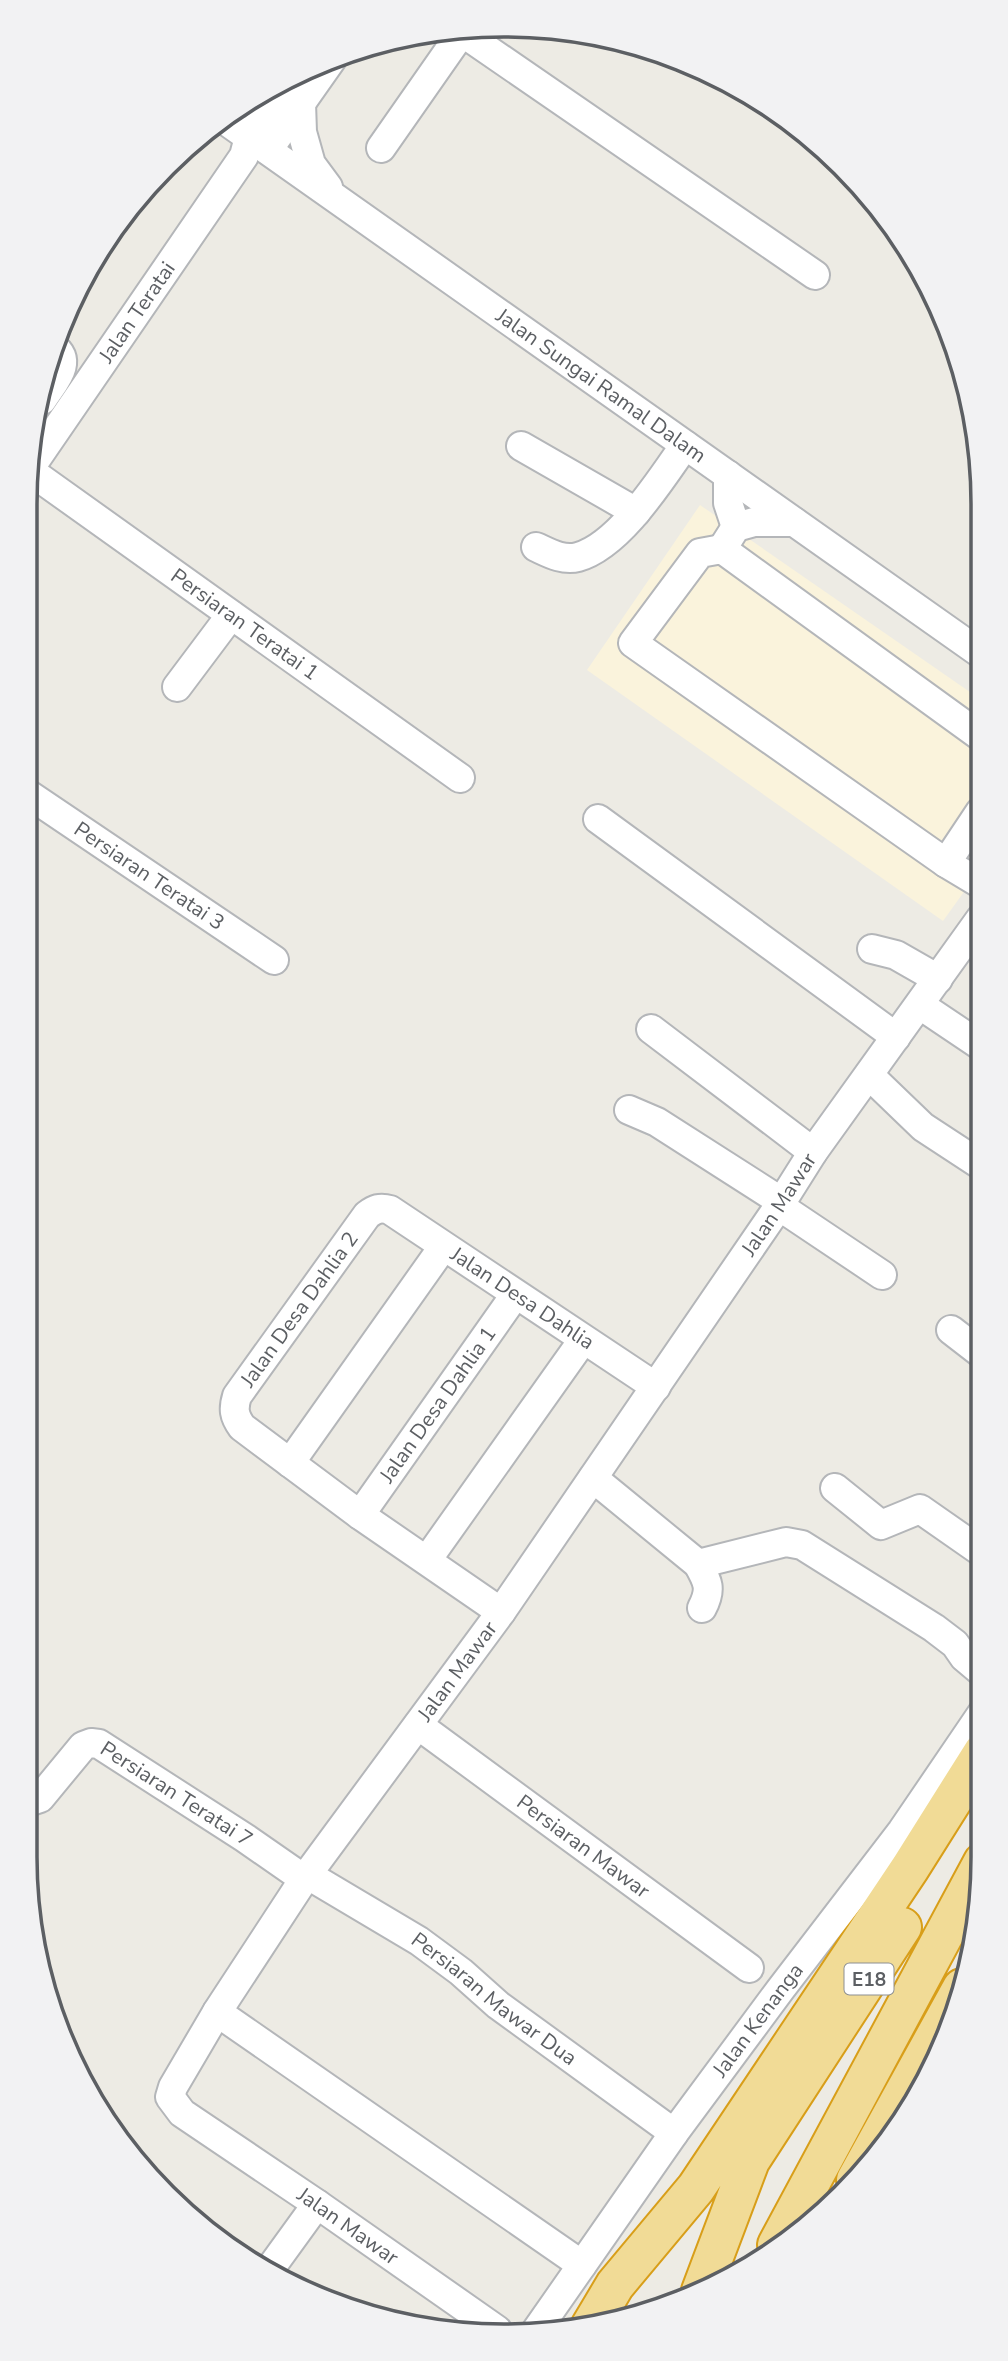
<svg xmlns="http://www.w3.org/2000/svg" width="1008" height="2361" font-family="'Nunito Sans',sans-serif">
<rect width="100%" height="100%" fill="#edebe4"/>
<path fill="#faf3dc" d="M700,505L980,699L981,868L943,921L587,670Z"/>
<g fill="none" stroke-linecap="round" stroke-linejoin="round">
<defs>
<g id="minor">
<path d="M456,28L815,275"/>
<path d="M301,103L302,132L311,164L328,187"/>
<path id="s1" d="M222,118L980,653"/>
<path d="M381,148L462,32"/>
<path d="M268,150L332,59"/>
<path d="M42,400C53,382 75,362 52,346"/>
<path d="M521,446L636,512"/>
<path id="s2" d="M30,468L244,156L249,137L294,73"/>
<path id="s3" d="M30,471L460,778"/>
<path d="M728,475V503L736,527"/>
<path d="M536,547C549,553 563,561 578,557C620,545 661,479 685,445"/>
<path d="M722,549L736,527L754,522H794"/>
<path d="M177,687L231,615"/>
<path d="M980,736L722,549L700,553L633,643L946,863L981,884"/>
<path id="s4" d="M25,792L274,960"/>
<path d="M598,819L896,1037"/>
<path d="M946,863L980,812"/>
<path d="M872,949L896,955L938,979"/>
<path d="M920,1005L981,1046"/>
<path d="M651,1029L813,1152"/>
<path d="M869,1075L923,1127L981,1165"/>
<path d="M629,1110L657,1122L782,1202"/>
<path d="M779,1206L882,1275"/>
<path d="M951,1330L982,1354"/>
<path d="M290,1463L443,1247"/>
<path d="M593,1478L698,1564C708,1582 712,1589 702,1608"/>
<path d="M835,1488L881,1525L920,1509L983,1553"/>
<path id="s5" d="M360,1515L515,1295"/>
<path d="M427,1560L583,1340"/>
<path d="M698,1564L786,1542L802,1545L934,1628L955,1644L964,1657L983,1673"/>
<path id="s6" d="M501,1612L360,1515L242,1427C234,1416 233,1409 237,1396L367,1215C375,1209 380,1207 390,1210L656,1387"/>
<path id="s7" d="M418,1725L749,1968"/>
<path id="s8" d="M25,1799L31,1801L40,1798L83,1746L91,1743L99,1744L245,1838L304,1879"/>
<path id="s9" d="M308,1875L419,1941L461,1972L498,2005L674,2133"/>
<path d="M217,2012L582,2265"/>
<path d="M267,2273L317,2204"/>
<path id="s10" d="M497,2330L317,2204L182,2113L170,2097L173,2087L217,2012L304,1879L501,1612L779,1206L813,1152L981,918"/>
<path id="s11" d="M536,2331L674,2133L780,1990L902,1831L983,1712"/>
</g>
<path id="highway" d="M856,2180L962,1988
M777,2245L983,1862
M701,2291L750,2161L902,1927
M590,2327L615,2285L696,2188L910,1868L983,1752"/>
</defs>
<use href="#minor" stroke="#b4b6b9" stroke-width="32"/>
<use href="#highway" stroke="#d89e19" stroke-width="42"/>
<use href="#minor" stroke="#fff" stroke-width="28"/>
<use href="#highway" stroke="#f1db96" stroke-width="38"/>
</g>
<g text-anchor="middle" stroke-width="6" stroke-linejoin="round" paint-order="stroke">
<rect fill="#fff" stroke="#8d8f92" stroke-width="2" x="844.5" y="1963.5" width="49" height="31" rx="5"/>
<g font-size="19" font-weight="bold" fill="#5c5f63">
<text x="869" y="1986">E18</text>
</g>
<g font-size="21" fill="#5c5f63" stroke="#fff">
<text dy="7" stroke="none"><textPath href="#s2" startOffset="189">Jalan Teratai</textPath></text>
<text dy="7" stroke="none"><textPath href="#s1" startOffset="464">Jalan Sungai Ramal Dalam</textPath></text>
<text dy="7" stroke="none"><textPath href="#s3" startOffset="264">Persiaran Teratai 1</textPath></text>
<text dy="7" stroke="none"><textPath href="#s4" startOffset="150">Persiaran Teratai 3</textPath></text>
<text dy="7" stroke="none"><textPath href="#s10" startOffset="1484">Jalan Mawar</textPath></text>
<text dy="7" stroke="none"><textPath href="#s6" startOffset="758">Jalan Desa Dahlia</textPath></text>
<text dy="7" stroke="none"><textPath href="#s6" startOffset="458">Jalan Desa Dahlia 2</textPath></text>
<text dy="7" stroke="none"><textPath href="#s5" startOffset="135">Jalan Desa Dahlia 1</textPath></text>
<text dy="7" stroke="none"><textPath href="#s10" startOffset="917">Jalan Mawar</textPath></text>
<text dy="7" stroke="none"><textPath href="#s8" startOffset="192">Persiaran Teratai 7</textPath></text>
<text dy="7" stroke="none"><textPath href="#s7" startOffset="205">Persiaran Mawar</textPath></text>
<text dy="7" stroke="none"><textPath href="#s9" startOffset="224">Persiaran Mawar Dua</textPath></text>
<text dy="7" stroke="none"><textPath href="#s11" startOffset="382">Jalan Kenanga</textPath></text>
<text transform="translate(348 2226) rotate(35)" y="7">Jalan Mawar</text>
</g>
</g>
<path d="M0 0H1008V2361H0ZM504 37H504A467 467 0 0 1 971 504V1857A467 467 0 0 1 504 2324H504A467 467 0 0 1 37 1857V504A467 467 0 0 1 504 37Z" fill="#f2f2f3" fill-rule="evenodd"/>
<path fill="none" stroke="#5c5f63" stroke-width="3.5" d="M504 37H504A467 467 0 0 1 971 504V1857A467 467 0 0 1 504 2324H504A467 467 0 0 1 37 1857V504A467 467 0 0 1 504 37Z"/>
</svg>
